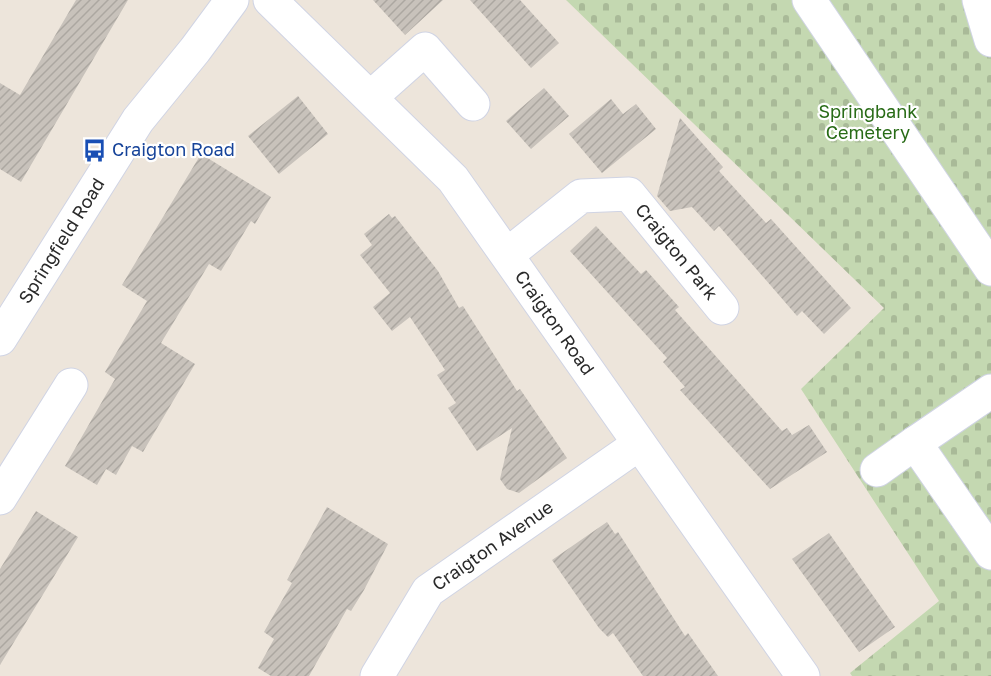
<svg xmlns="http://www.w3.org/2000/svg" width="991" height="676" font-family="'Golos Text',sans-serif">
<defs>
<pattern id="cemetery-stones" width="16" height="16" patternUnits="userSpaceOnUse" patternTransform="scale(1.5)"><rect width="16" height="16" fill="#c4d8b1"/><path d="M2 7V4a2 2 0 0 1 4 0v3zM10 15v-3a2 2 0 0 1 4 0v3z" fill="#a9ba98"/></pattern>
<pattern id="building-hatch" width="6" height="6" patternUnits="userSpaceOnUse" patternTransform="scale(1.5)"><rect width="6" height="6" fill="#c8c2bb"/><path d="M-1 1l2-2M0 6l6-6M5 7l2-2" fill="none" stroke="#aca7a1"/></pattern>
</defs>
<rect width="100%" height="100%" fill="#ede5db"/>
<path fill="url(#cemetery-stones)" d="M566,0H991V676H852L850,673L939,601L801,389L884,308Z"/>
<path fill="url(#building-hatch)" d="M76,0H128L21,182L0,169V83L20,95Z
M373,0H443L405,35Z
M470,0H520L559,43L531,68Z
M544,88L569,116L531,149L506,121Z
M298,96L328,134L279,174L248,136Z
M611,99L623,114L636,104L656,129L602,173L569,134Z
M680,118L723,167L719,171L766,223L771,219L851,308L824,334L802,311L797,316L719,226L714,231L692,207L670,211L657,196Z
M201,154L271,197L255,224L251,221L221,271L209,264L161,343L195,364L150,440L143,452L132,446L116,475L106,469L97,485L65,466L115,379L105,372L147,301L122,285Z
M389,214L392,218L395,216L438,271L459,308L463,306L517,391L520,389L567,458L519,493L507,489L500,479L512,428L477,451L448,408L456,403L437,375L445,370L410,317L392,331L373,307L390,293L360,255L372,245L364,234Z
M596,226L641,274L646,270L679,307L675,310L782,431L787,428L792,435L809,425L827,452L770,489L680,390L685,387L663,362L667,358L570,251Z
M327,507L388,544L364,590L351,611L347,609L309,676H271L258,668L274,639L264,632L292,583L287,580Z
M36,511L78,537L0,665V569Z
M607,522L615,534L618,532L685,636L688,633L718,676H643L613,633L608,637L599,628L552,560Z
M829,533L895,627L859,652L792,559Z"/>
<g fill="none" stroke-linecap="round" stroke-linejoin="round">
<defs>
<g id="minor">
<path id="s1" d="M270,0L453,179L803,676"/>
<path d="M809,0L991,269"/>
<path d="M979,0L991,40"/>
<path d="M371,97L425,49L473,104"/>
<path id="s2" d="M508,254L581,196L629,194L722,308"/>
<path id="s3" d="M0,339L138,120L195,50L232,0"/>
<path d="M991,391L915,443L991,553"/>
<path d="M877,470L915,443"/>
<path d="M0,498L71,385"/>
<path id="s4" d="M377,676L428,591L639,444"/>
</g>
</defs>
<use href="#minor" stroke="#d0d4e4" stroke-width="35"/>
<use href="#minor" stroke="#fff" stroke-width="33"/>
</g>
<defs>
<symbol id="bus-bare" viewBox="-9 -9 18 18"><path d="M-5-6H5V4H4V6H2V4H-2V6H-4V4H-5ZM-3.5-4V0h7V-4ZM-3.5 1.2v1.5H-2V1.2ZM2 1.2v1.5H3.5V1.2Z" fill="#1a4fb4" stroke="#fff" stroke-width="2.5" paint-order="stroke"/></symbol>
</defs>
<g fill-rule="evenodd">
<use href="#bus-bare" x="78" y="134" width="33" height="33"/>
</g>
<g text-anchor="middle" stroke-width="4.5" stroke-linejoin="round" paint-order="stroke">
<g font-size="18" fill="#286b16" stroke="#fff">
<text x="868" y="118">Springbank<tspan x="868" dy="21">Cemetery</tspan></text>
</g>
<g font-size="18" fill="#164399" stroke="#fff" text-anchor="start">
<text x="112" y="156">Craigton Road</text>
</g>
<g font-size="18" fill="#2a2a2a" stroke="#fff">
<text dy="6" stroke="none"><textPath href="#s3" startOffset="116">Springfield Road</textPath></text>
<text dy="6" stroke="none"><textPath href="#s2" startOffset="216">Craigton Park</textPath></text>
<text dy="6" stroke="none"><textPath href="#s1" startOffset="432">Craigton Road</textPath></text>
<text dy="6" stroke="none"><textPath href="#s4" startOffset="178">Craigton Avenue</textPath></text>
</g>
</g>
</svg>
